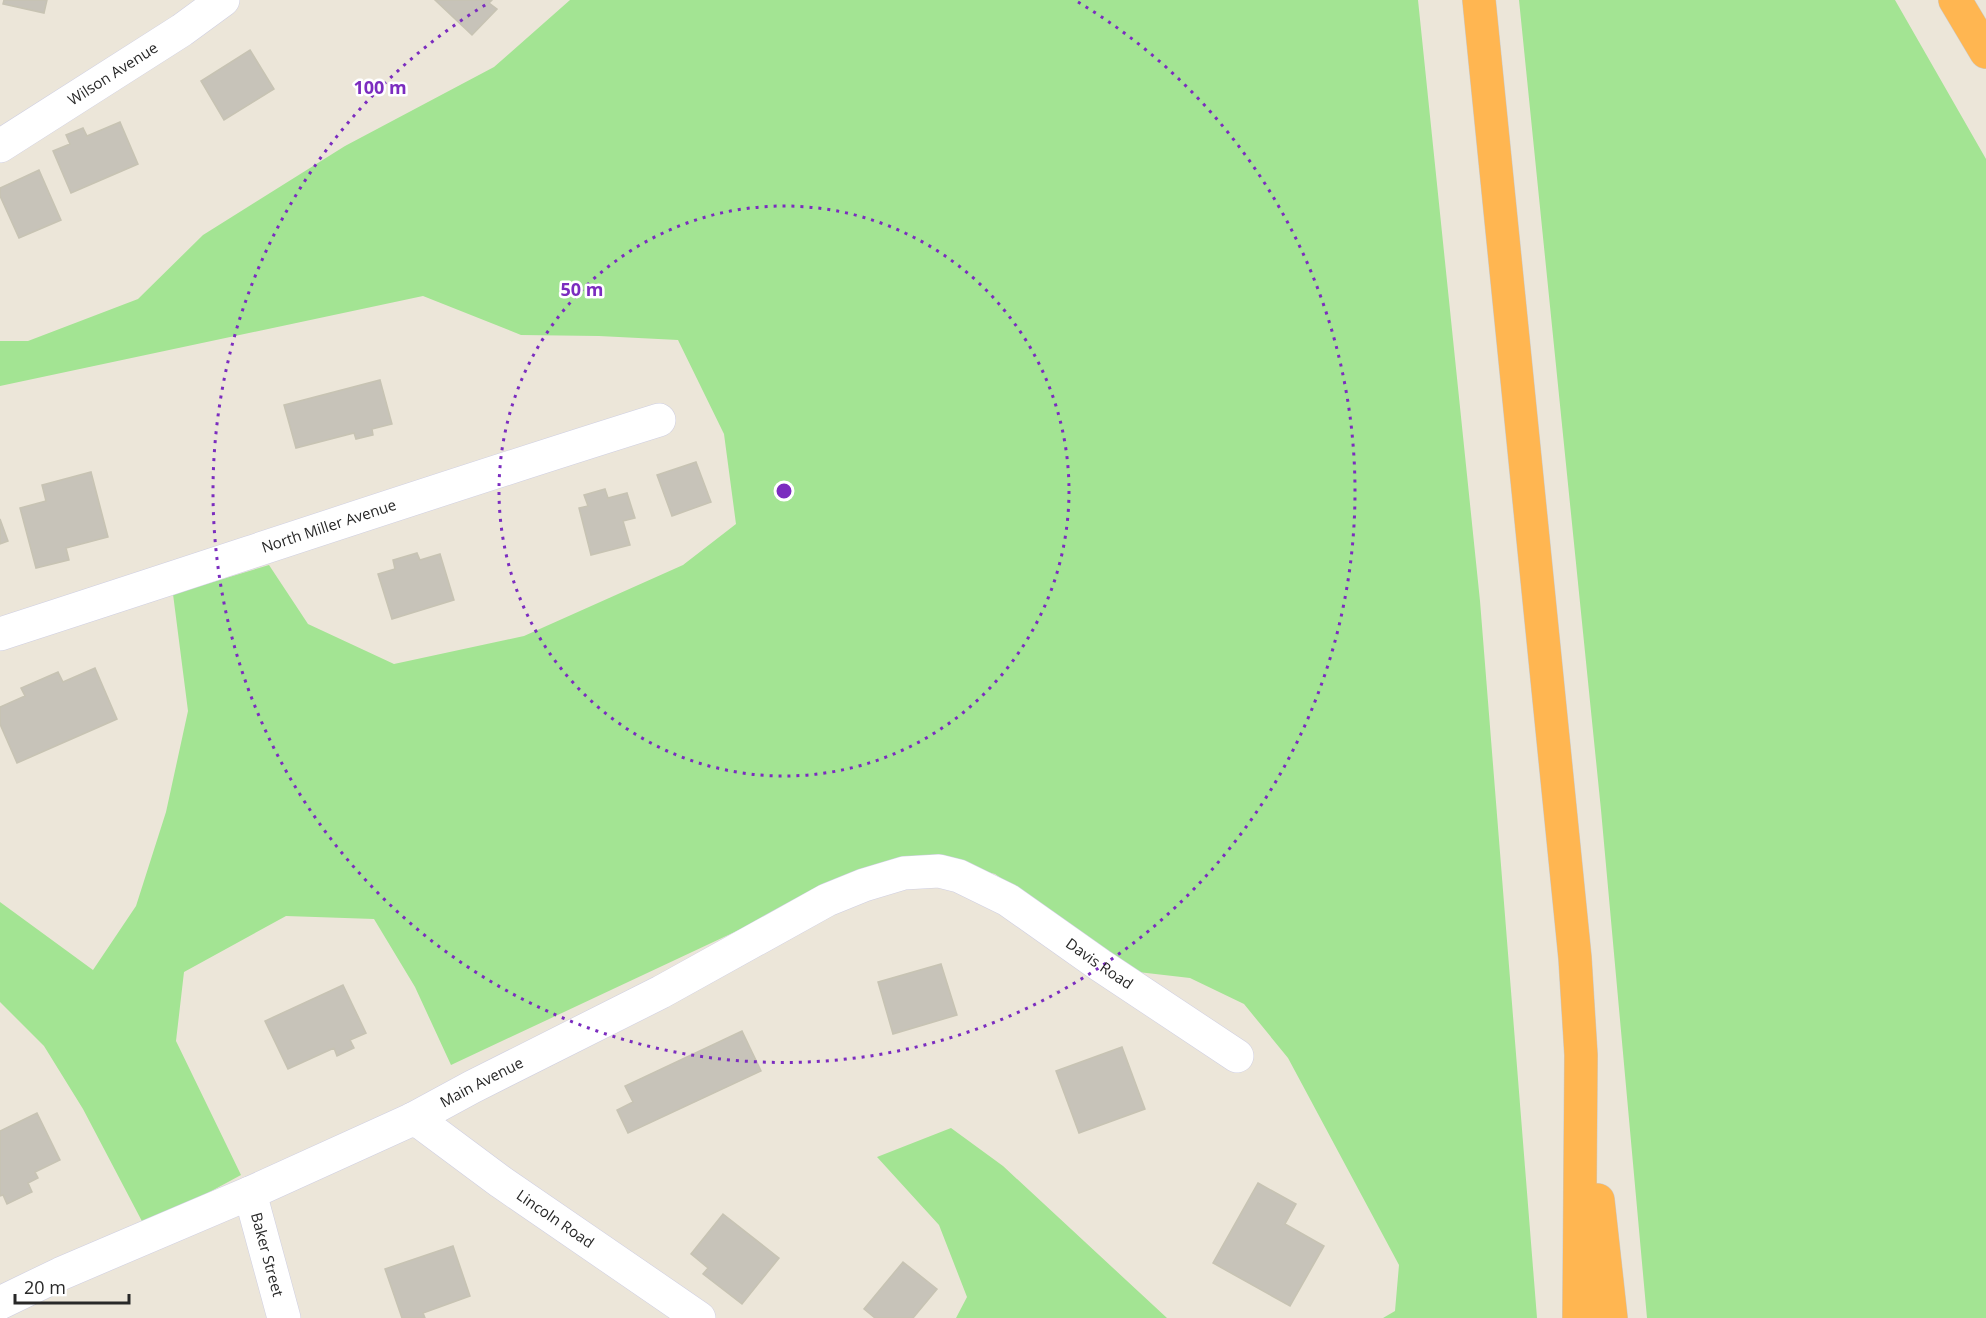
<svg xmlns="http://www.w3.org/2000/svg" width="1986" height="1318" font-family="'Open Sans',sans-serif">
<rect width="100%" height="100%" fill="#ece6d9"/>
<path fill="#a3e493" d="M570,0H1418L1480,601L1537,1318H1383L1395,1311L1399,1265L1288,1058L1244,1004L1190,978L1138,972L995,874L931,857L867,870L451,1065L415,987L374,919L286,916L184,972L176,1041L241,1175L145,1227L83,1109L44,1046L0,1002V902L93,970L136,906L166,812L188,711L173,594L269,565L308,624L394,664L524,636L683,565L736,524L724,434L678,340L599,336L521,335L423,296L0,386V341H28L138,299L203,235L345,146L494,67Z
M1519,0H1895L1986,159V1318H1647L1601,810Z
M951,1128L1003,1166L1167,1318H956L967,1297L939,1225L877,1157Z"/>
<path fill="#c7c3b9" stroke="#c7c3b3" stroke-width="1.5" d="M4,0H47L44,13L3,4Z
M435,0H492L489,3L497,9L472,35Z
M250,50L274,89L224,120L201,81Z
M120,122L138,164L71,193L53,151L70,144L66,135L83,128L87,136Z
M39,170L61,220L19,238L0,196V188Z
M380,380L392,424L372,429L373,435L356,439L354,433L296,448L284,405Z
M696,462L711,502L672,516L657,475Z
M91,472L108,537L66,548L69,560L36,568L20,508L46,501L42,485Z
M605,489L608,498L627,493L635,518L623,521L630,545L591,555L579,508L588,506L584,495Z
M0,519L8,541L0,544Z
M417,553L420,560L440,554L454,600L392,619L378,574L395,569L393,560Z
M95,668L117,719L17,763L0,724V707L25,696L21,688L58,672L63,682Z
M941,964L957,1015L893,1034L878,982Z
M343,985L366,1033L350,1040L354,1048L337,1056L334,1048L288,1069L265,1021Z
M742,1031L761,1071L628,1133L617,1110L633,1102L625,1086Z
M1122,1047L1145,1109L1079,1133L1056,1071Z
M37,1113L60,1160L35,1172L38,1178L28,1183L32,1192L7,1204L3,1195L0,1196V1131Z
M1258,1183L1296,1204L1285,1224L1324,1246L1290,1306L1213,1263Z
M723,1214L779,1258L742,1304L703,1274L708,1268L691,1254Z
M453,1246L470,1296L423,1313L425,1318H402L385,1269Z
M903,1262L937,1289L913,1318H875L864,1309Z"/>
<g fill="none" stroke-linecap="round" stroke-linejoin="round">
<defs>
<g id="minor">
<path id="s1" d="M0,146L182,30L223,0"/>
<path id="s2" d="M0,634C220,563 438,489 659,420"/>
<path id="s3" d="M413,1119L423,1124L501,1182L699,1318"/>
<path id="s4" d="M250,1193L284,1318"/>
<path id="s5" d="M0,1303L60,1274L250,1193L413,1119L472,1087L661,992L827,900L864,885L904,873L939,871L959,876L1008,900L1100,965L1237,1056"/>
</g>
<path id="highway" d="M1479,0L1575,958L1581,1055L1579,1318
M1955,0L1986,52
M1598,1200L1611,1318"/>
</defs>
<use href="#minor" stroke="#cfcfe2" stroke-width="34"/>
<use href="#highway" stroke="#cbcbcb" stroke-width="34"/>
<use href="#minor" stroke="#fff" stroke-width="33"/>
<use href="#highway" stroke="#ffb651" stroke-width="33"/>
</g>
<g fill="none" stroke="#7b2cbf" stroke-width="3" stroke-dasharray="3 6">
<circle cx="784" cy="491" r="285"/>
<path d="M1078 2A571 571 0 1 1 490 2"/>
</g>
<g text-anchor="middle" stroke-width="5" stroke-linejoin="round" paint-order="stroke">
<g font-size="15" fill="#282828" stroke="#fff">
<text dy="5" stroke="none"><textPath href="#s1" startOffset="134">Wilson Avenue</textPath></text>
<text dy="5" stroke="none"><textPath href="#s2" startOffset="346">North Miller Avenue</textPath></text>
<text dy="5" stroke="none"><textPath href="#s5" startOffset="1224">Davis Road</textPath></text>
<text dy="5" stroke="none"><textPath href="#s5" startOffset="530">Main Avenue</textPath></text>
<text dy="5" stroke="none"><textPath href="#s3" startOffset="174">Lincoln Road</textPath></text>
<text dy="5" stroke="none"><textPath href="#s4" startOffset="64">Baker Street</textPath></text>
</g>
</g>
<circle cx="784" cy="491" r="9" fill="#7b2cbf" stroke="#fff" stroke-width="3"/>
<g font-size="18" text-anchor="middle" font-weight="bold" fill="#7b2cbf" stroke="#fff" stroke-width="5" stroke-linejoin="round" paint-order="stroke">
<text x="380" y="94">100 m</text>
<text x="582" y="296">50 m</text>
</g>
<path d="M15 1294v9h114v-9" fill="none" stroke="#282828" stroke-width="3"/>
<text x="24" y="1294" font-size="18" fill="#282828" stroke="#ffffff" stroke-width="4.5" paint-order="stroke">20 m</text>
</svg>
